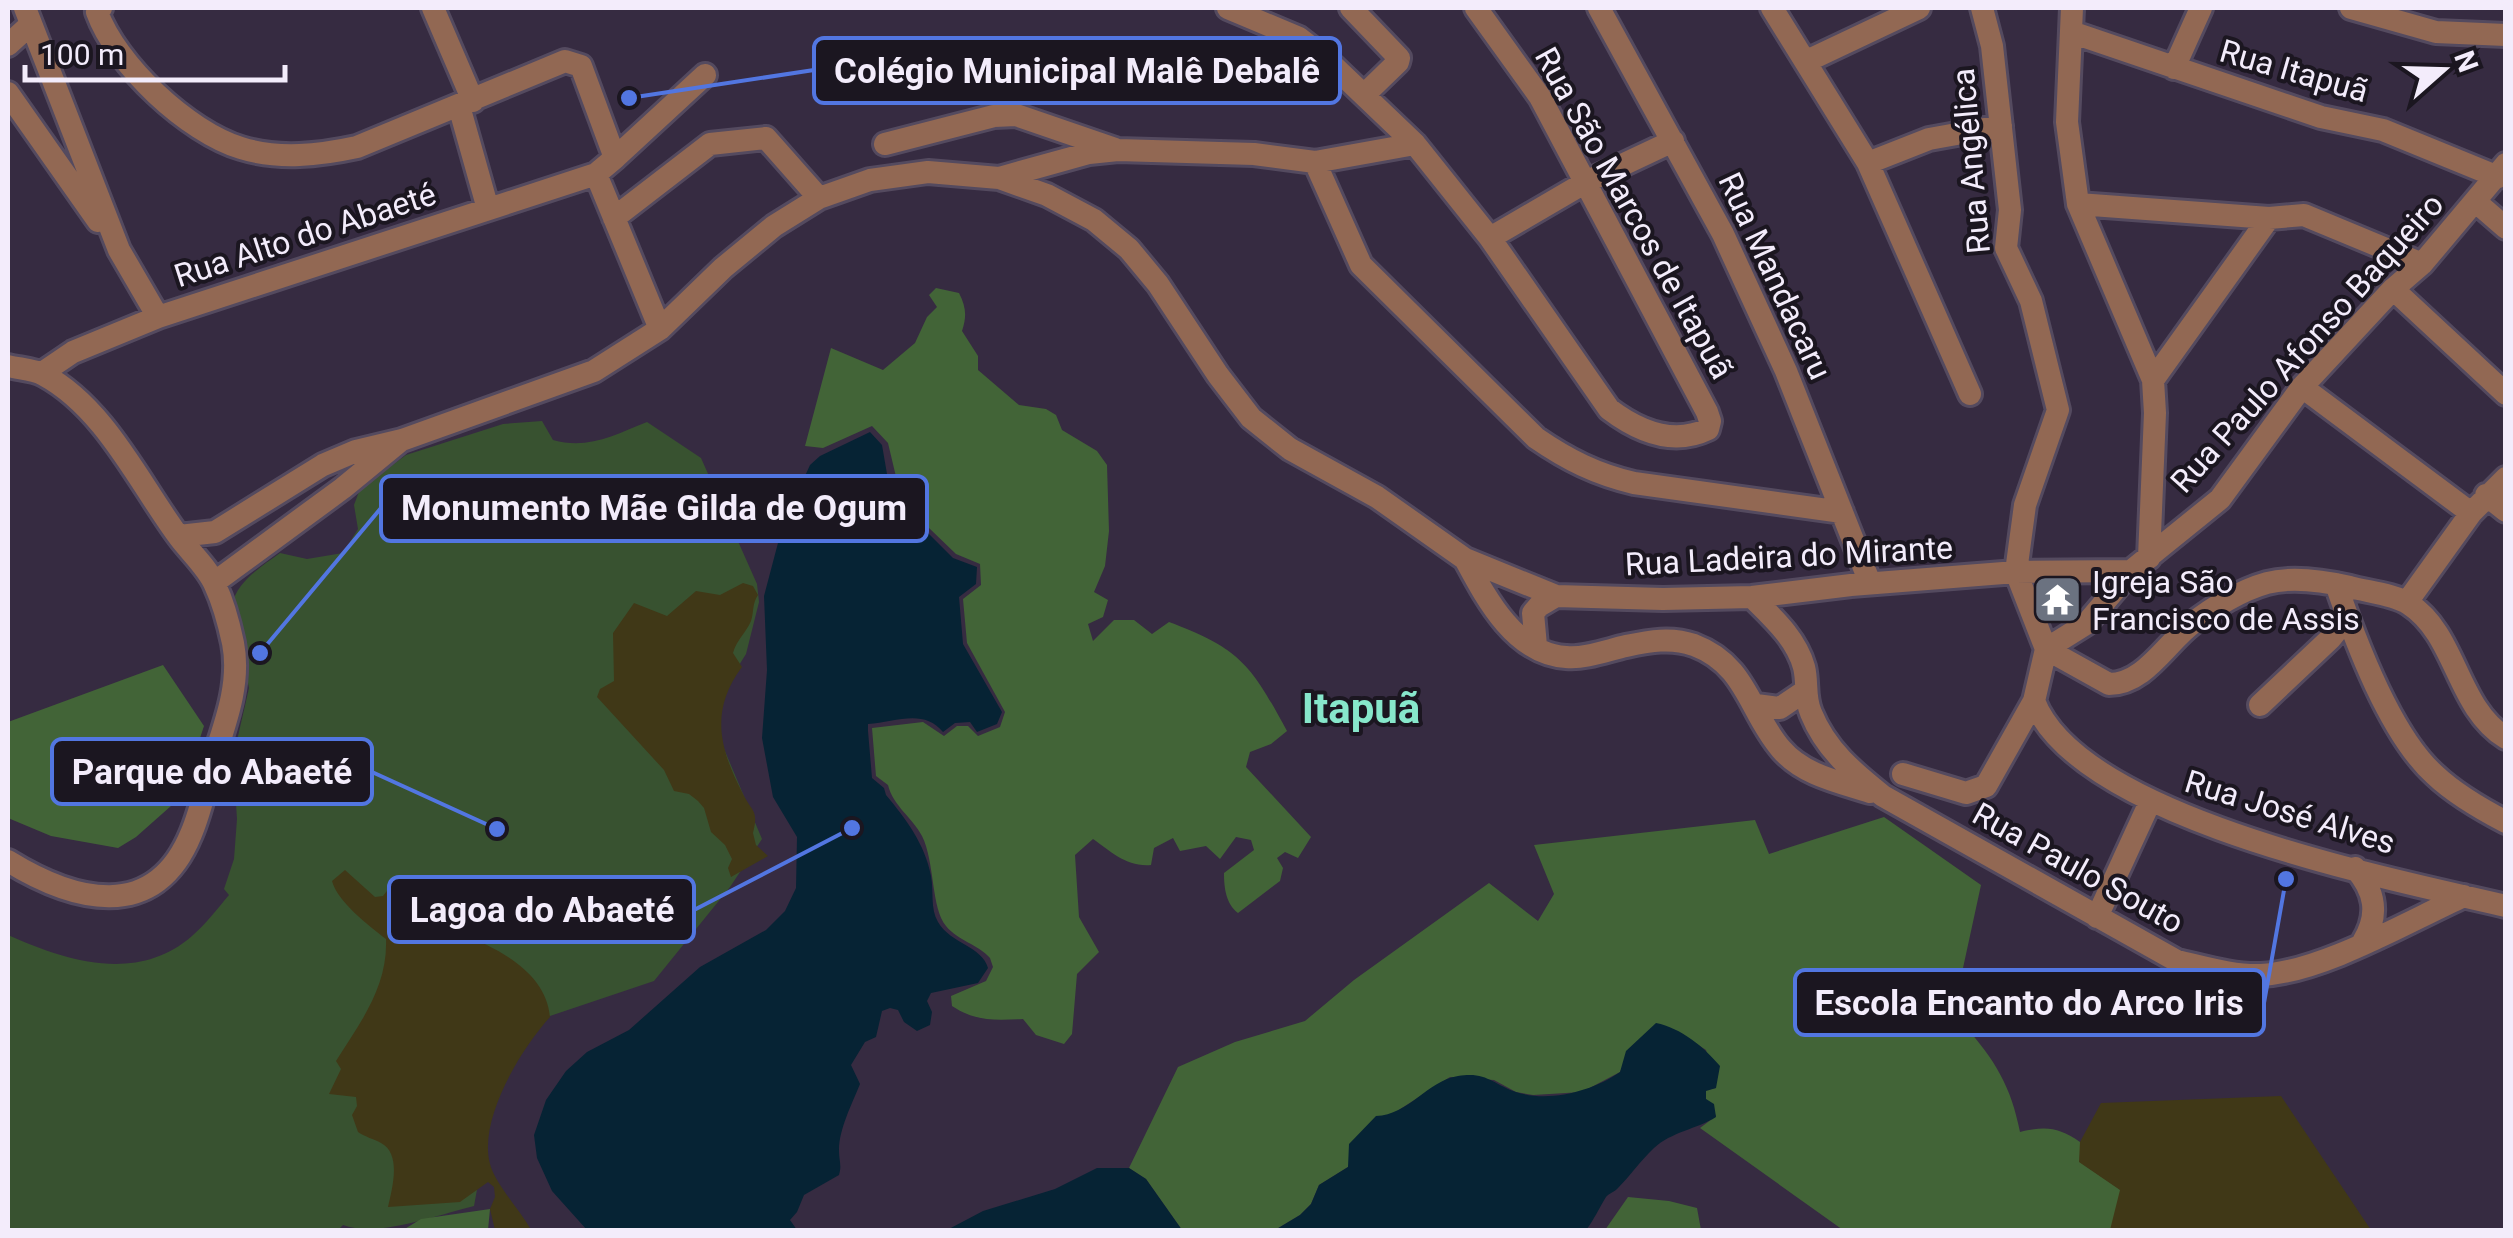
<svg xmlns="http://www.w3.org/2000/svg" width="2513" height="1238" font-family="Roboto,sans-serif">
<rect width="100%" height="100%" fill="#362b41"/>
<path fill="#385230" d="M542,421L553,440C588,450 614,435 647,422L701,458L757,584L759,602L746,654L719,697V737L762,839L730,887L654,981L544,1018L514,1060L491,1113L474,1206C437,1215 378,1238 343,1225L338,1230H8V935C66,961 137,984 192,936C206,924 217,909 229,895L224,889L234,859L237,819L233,758L249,688L232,605C237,581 261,567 280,553L307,559L343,553L358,529L354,505L360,489L406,455L503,424Z"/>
<path fill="#426437" d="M936,288L959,293C966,307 967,316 962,331L978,356V370L1019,405L1046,409L1056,415L1062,430L1097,451L1107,465L1109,531L1105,566L1094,592L1108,600L1103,617L1088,624L1093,641L1114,620H1134L1152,634L1169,622C1241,649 1251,665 1287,731L1271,744L1250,752L1246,767L1311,837L1298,858L1285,852L1277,858L1283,868L1280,881L1238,913C1226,904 1224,888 1224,873L1254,850L1251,840L1236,837L1220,859L1206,846L1180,851L1173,838L1154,848L1151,865C1126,867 1112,852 1093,839L1075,855L1079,917L1099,952L1077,974L1072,1034L1064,1044L1036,1035L1023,1019C996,1020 976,1022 952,1006L951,996L986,981L993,967L990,958C978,944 958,941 946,926C931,908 935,862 922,836C913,818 893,806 888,785L876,776L872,728L923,722L944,736L957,726H968L978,736L1000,727L1005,712L967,643L963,599L981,585L980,564L956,554L902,502L888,443L872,426L823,448L805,446L831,348L883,370L915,343L927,317L937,307L929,295Z
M163,665L204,726L180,798L136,837L118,848L51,836L8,818V722Z
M1884,817L1981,885L1963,968L1964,1025C1995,1060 2011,1086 2020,1132C2046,1126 2058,1127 2080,1142V1162L2121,1190L2115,1230H1843L1700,1128L1716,1116L1706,1099V1090L1716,1088L1706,1050L1689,1039L1626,1058L1620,1072L1582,1092L1533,1095L1516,1092L1494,1080L1450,1077L1391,1115L1348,1167L1319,1185L1311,1204L1300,1215L1275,1230H1182L1146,1179L1129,1168L1178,1067L1235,1042L1305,1021L1354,980L1489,883L1538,921L1554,894L1534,845L1755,820L1769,854Z
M1628,1197L1669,1201L1697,1208L1701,1230H1605Z
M490,1209L488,1230H403L421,1219Z"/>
<path fill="#403817" d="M743,583L753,586L758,595C752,604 754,612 751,621C746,633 737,639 733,653L742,667C710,710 719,747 742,792C752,813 759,809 753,833L756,845L768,856L731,877L728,868L732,859L725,845L711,832L704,808L698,801L689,794L674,791L664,770L597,697L600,689L614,681L613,633L634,603L667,616L696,591L720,595Z
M345,870L375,897L383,896L393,883L405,886L417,918C463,934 545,958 550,1017C521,1049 478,1119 490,1164C495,1184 521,1211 531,1230H495L490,1209L495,1197L494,1187L488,1182L460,1202L388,1207C392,1189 402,1154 381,1143C374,1139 365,1137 358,1132L352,1115L357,1106L356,1097L329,1094L341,1069L336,1061C360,1023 388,987 386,939C369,926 337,901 332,881Z
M2281,1096L2371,1230H2110L2120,1190L2079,1162L2080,1142L2101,1103Z"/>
<path fill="#062334" d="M870,432L882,445L887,474L899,504L953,558L977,567L976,584L959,597L963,644L1002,712L997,724L977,732L970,722L955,723L943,732C924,708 895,722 868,724V731L872,778L884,788L886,795C906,819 925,844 931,876C934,892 930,908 938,922C951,944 982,946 988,968L978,983L931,993L927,1001L932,1012L930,1025L917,1031L904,1022L898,1010L890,1008L882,1011L876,1037L865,1042L851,1065L860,1084C852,1104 839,1129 839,1150C839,1161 842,1165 839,1175L804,1195L797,1212L790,1220L797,1230H587L552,1191L537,1158L534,1135L546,1100L566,1071L587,1052L629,1030L700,967L766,930L785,911L796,888L797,837L773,797L762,738L767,670L764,596L783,524L810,465L820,456Z
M1656,1023C1681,1028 1704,1047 1720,1066L1716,1088L1706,1091V1099L1714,1104L1716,1117C1697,1129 1671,1132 1654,1148C1641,1160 1630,1176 1618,1188C1615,1192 1609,1193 1606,1197C1599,1208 1594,1220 1586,1230H1275L1300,1215L1311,1204L1319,1185L1348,1167L1349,1144L1376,1116C1409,1115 1427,1081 1458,1076C1486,1071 1493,1084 1516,1092C1549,1103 1593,1091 1620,1072L1626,1051Z
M1097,1168H1129L1146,1179L1182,1230H947L983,1211L1055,1189Z"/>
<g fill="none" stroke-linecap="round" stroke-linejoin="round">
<defs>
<path id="minor" d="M25,8L119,250L158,317
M433,8L473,101
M1228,8L1299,38L1326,59L1415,144L1490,238L1609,409C1638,431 1673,446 1708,429L1710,421L1707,412L1540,97L1476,8
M1351,8L1399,58L1398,62L1364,95
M1599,8L1723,234L1786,371L1870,583
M1772,8L1868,163L1970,394
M1982,8L1992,46L2010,210L2006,248L2031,301L2058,410L2025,505L2016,572L2046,649
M2072,8L2067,122L2078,204L2153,380L2155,413L2149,558
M2351,8L2436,32L2506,35
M2071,32L2321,117L2383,130L2498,177
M8,45L31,24
M1807,61L1919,8
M2174,68L2201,8
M8,93L98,221
M459,106L488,209
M885,144L994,116L1016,115L1115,149
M615,158L705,75
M1315,162L1361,265L1536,438C1568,460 1596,474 1634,483L1842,512
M1868,163L1929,139L2001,126
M596,174L660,329
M999,178L1089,153L1118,150L1254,154L1315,162L1415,144
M2476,202L2506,228
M2078,204L2269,218L2304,215L2422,264
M614,218L710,144L766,138L819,198
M1490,238L1586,182L1673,141
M2393,289L2506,394
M8,366C19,369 34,369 44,375C105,408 139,483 179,537C190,552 208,568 215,585C223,602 229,624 233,643C241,683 225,724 213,761C206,785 201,811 191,834C154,924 73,901 8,861
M42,373L73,352L158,317L596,174L615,158L581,66L565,61L357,147C320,155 279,160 241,148C188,132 116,65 97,12L101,8
M2153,380L2269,218
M2302,387L2471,513
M2486,495L2506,511
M179,536L215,532L323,465L356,451L402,440L594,371L660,329L723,268L774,226L819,198L870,180L928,172L999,178L1047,195L1094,220L1129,249L1158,284L1218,375L1251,418L1290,449L1377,497L1465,559L1556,596L1663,599L1752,597L1851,585L2016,572L2131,571L2220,499L2302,387L2393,289L2422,264L2506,164
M1465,559C1486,598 1515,654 1566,657C1585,659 1608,650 1626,646C1650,641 1671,637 1694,645C1747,665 1749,712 1781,749C1803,775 1839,782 1870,792
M215,582L343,488L399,442
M2336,584C2355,640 2390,735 2435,775C2455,794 2481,809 2506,822
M1752,597C1772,617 1796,638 1804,667C1808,683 1804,697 1811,713C1826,750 1853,772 1883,796L2177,961C2204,967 2233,976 2261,975C2322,972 2407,922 2464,896
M2407,602L2471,513L2506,478
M1536,646L1533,613L1539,606L1556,596
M2046,649L2109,684C2145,684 2166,643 2193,623C2213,607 2242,590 2267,583C2293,576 2324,581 2350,587C2368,592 2394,594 2409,604C2457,635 2456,707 2506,738
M2034,701C2079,818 2391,879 2506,906
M1756,705L1780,708L1805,691
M2260,705L2331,638L2347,618
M1903,774L1966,793L1986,786L2034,701L2046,649L2086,624L2131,571
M2355,868C2375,891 2380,914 2363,942
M2097,917L2150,802"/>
</defs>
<use href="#minor" stroke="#544a5f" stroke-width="28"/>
<use href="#minor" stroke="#926853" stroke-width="22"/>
</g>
<defs>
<symbol id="temple-square" viewBox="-11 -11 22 22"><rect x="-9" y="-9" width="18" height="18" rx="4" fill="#6b7280" stroke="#1b1620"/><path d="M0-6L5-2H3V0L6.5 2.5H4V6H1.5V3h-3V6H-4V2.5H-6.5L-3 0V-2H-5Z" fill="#fff"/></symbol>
</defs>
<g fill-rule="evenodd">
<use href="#temple-square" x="2030" y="572" width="55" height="55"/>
</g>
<g text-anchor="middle" stroke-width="8" stroke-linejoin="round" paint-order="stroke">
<g font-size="32" fill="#f3ecfb" stroke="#1b1620">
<text transform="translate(2294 71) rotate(16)" y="11">Rua Itapuã</text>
<text transform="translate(1971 161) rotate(-95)" y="11">Rua Angélica</text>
<text transform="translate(1634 213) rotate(61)" y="11">Rua São Marcos de Itapuã</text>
<text transform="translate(305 235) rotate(-18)" y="11">Rua Alto do Abaeté</text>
<text transform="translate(1775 276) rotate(65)" y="11">Rua Mandacaru</text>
<text transform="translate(2307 343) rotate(-48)" y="11">Rua Paulo Afonso Baqueiro</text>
<text transform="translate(1789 556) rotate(-3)" y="11">Rua Ladeira do Mirante</text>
<text transform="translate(2290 812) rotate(17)" y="11">Rua José Alves</text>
<text transform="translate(2078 868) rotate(29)" y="11">Rua Paulo Souto</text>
</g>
<g font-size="32" fill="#f3ecfb" stroke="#1b1620" text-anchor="start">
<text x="2092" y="593">Igreja São<tspan x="2092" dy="37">Francisco de Assis</tspan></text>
</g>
<g font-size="42" font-weight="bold" fill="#87e7cb" stroke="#1b1620">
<text x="1361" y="723">Itapuã</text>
</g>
</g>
<path fill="none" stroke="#5276e1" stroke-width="4" d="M629 98L814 70M260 653L381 508M497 829L372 772M852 828L694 910M2286 879L2264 1003"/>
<g fill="#5276e1" stroke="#1b1620" stroke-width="4">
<circle cx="629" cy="98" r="10"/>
<circle cx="260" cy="653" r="10"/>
<circle cx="497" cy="829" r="10"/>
<circle cx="852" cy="828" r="10"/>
<circle cx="2286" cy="879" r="10"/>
</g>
<g fill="#1b1620" stroke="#5276e1" stroke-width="4">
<rect x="814" y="38" width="526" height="65" rx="10"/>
<rect x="381" y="476" width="546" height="65" rx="10"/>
<rect x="52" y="739" width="320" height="65" rx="10"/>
<rect x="389" y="877" width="305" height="65" rx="10"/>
<rect x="1795" y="970" width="469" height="65" rx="10"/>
</g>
<g font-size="35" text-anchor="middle" font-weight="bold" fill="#f3ecfb">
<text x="1077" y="83">Colégio Municipal Malê Debalê</text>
<text x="654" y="520">Monumento Mãe Gilda de Ogum</text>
<text x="212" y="784">Parque do Abaeté</text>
<text x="542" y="922">Lagoa do Abaeté</text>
<text x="2029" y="1015">Escola Encanto do Arco Iris</text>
</g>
<rect width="2513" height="1238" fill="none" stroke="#f3ecfb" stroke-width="20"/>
<g transform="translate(2443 70) rotate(70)" stroke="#1b1620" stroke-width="8" paint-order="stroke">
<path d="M0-8L18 38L0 25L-18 38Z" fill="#f3ecfb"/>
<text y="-15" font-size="28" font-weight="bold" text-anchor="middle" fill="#f3ecfb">N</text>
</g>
<path d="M25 65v15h260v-15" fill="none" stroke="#f3ecfb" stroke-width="5"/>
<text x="40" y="65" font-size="30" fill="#f3ecfb" stroke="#1b1620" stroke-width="8" paint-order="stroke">100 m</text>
</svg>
